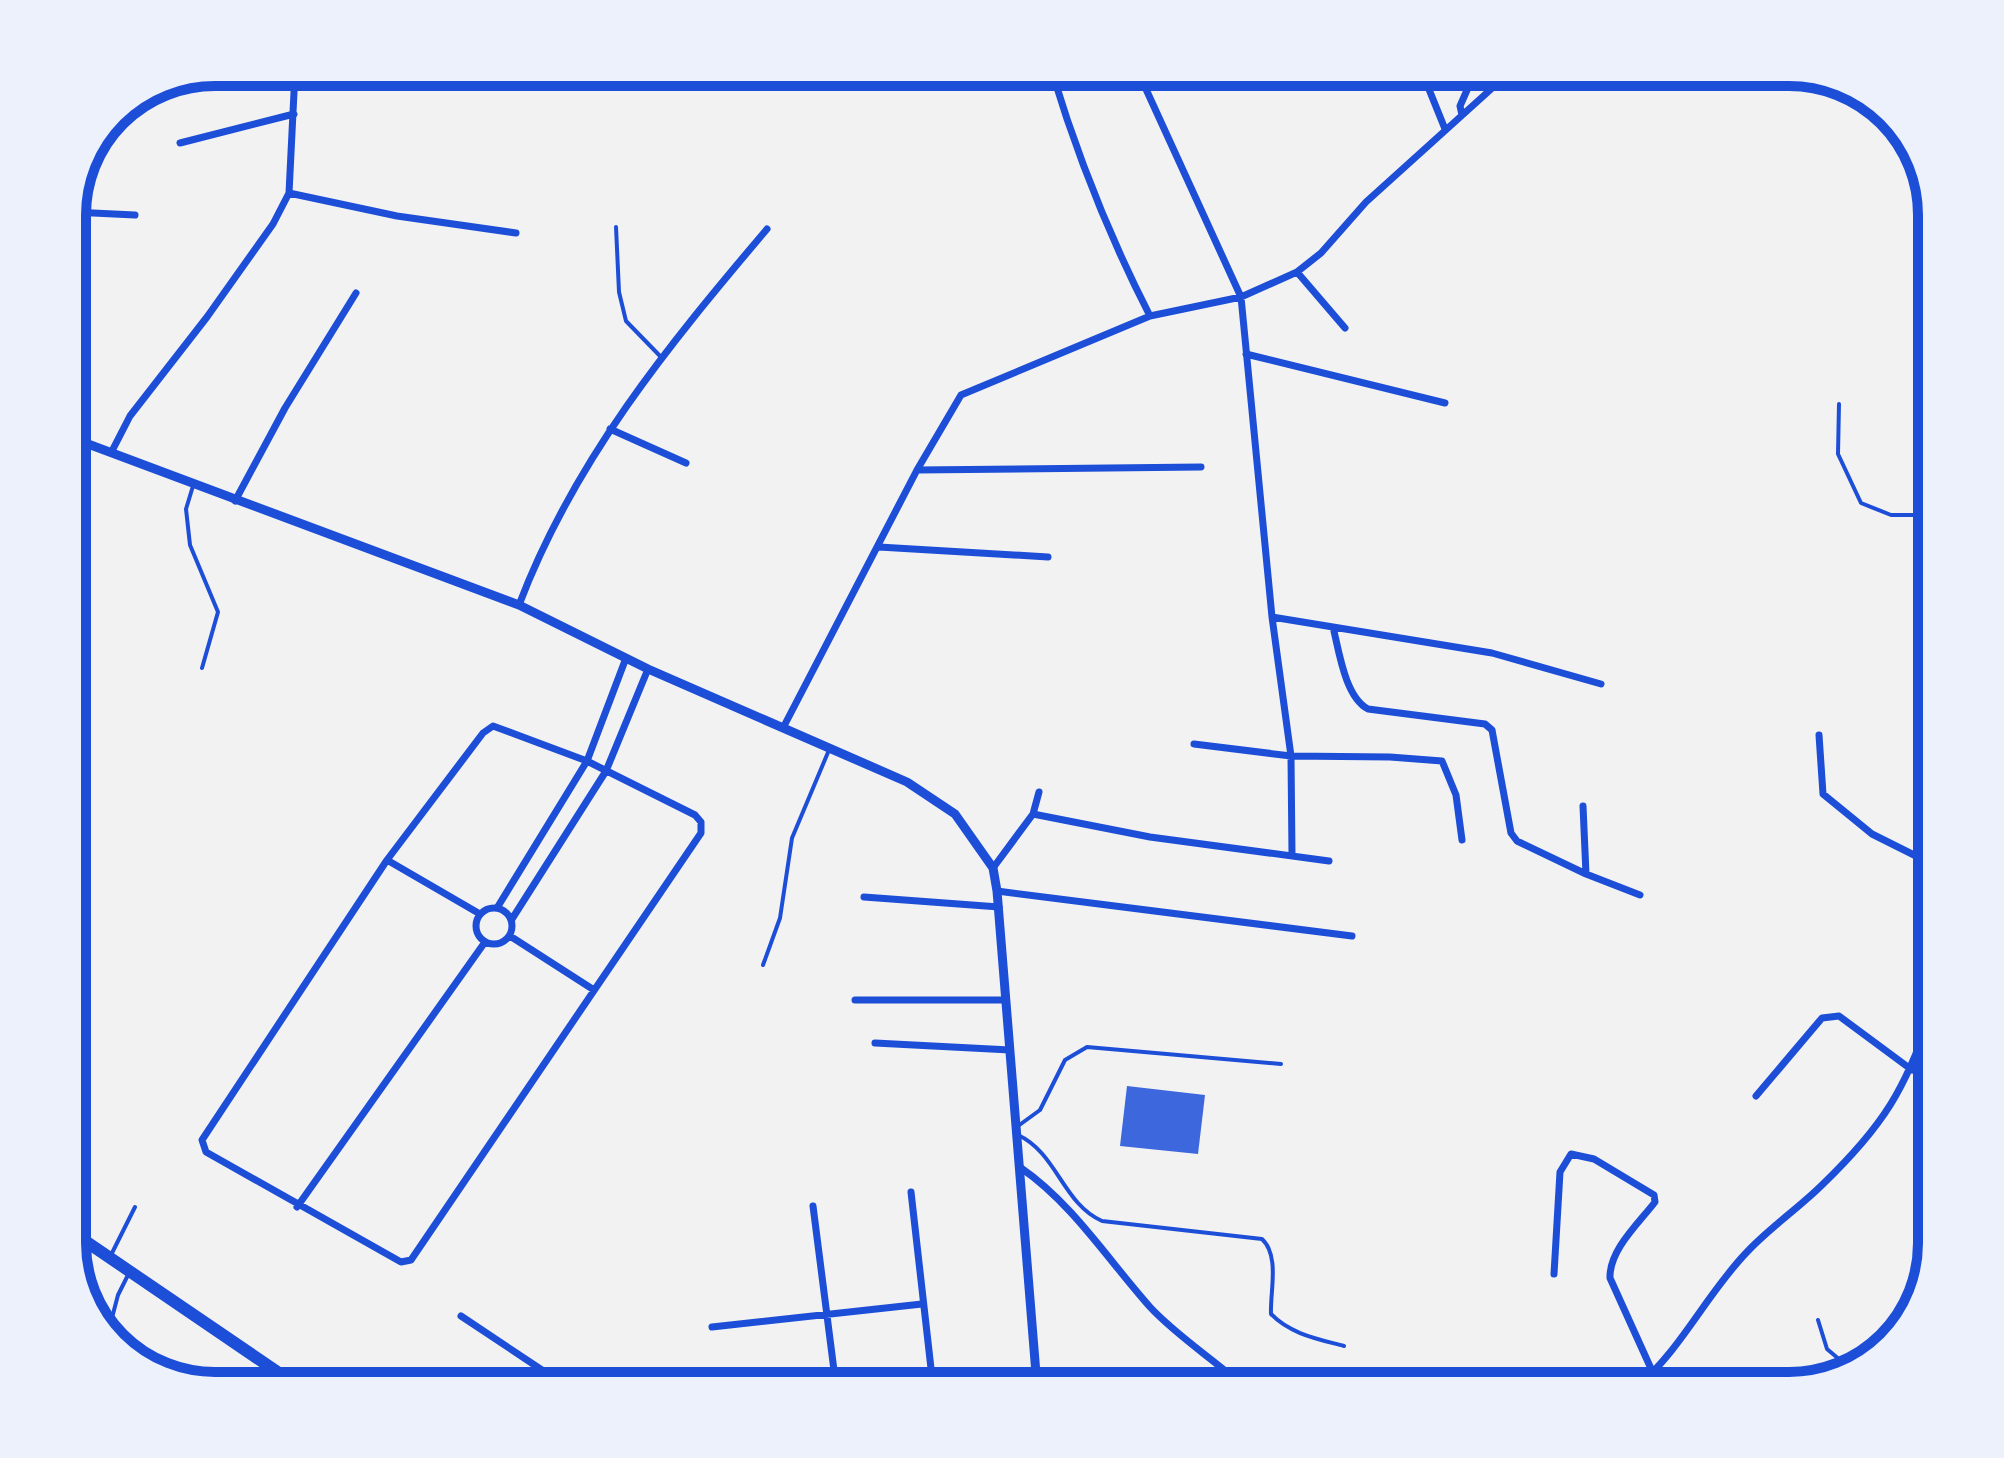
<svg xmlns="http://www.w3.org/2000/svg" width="2004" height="1458" font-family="Figtree,sans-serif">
<rect width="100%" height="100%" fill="#f2f2f2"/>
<path fill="#3d67dc" d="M1127,1086L1205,1095L1198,1154L1120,1146Z"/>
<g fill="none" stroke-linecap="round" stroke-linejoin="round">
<path stroke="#1d4ed8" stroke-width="4" d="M1911,163L1922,173
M616,227L619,292L626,321L660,356
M72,247L80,244L84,212
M1839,404L1838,454L1861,503L1891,515H1932
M193,486L186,509L190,545L218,612L202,668
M763,965L780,918L792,838L829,750
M1018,1126L1040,1110L1065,1060L1087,1047L1281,1064
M1018,1135C1057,1153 1063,1204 1102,1221L1262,1239C1280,1256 1270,1291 1271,1314C1290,1334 1318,1339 1344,1346
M111,1255L135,1207
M1818,1320L1827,1349L1853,1371
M108,1333L118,1295L129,1273
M379,1386L390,1374L399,1373L415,1382"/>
<path stroke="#1d4ed8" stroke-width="7" d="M1052,72C1078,158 1109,236 1150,316
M1422,72L1445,129
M1145,87L1241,297L1272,617L1291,756L1292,855
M1462,115L1460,106L1475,72
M105,127H107
M180,143L294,114
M289,193L397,216L516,233
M72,212L135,215
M1297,272L1345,328
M1246,354L1445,403
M610,429L686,463
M112,451L130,416L207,317L273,224L289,193L295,72
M917,470L1201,467
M235,501L285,408L356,293
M879,547L1048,557
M519,605C574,460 668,346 767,229
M1272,617L1333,627C1339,651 1345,697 1368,709L1485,724L1492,730L1511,833L1517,841L1586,874L1583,806
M1333,627L1492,653L1601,684
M493,726L587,761L695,815L701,822V833L411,1260L401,1262L206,1152L202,1140L387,860L483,733Z
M783,728L917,470L961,395L1150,316L1241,297L1297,272L1321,253L1366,202L1510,72
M1819,735L1823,794L1872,834L1932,864
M1194,744L1291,756L1390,757L1442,761L1456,795L1462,840
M1033,814L1150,837L1329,861
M387,860L480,914
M993,868L1033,814L1039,792
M1586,874L1640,895
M997,891L1352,936
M864,897L999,907
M476 926a18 18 0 1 1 36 0a18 18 0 1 1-36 0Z
M497,908L587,761L626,658
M512,919L606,771L648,669
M510,936L594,990
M855,1000H1006
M875,1043L1010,1050
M1756,1096L1822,1018L1839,1016L1912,1070
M1021,1168C1072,1203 1109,1261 1150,1307C1174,1333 1207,1355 1234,1378L1249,1386
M911,1192L933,1386
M813,1206L836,1386
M297,1207L485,942
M1554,1274L1560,1172L1571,1154L1594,1159L1654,1195L1655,1202C1639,1223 1609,1250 1610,1278L1653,1373
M461,1316L566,1386
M712,1327L922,1304
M1638,1386C1682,1348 1706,1295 1746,1253C1769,1228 1799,1208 1823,1184C1883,1126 1906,1089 1932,1010"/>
<path stroke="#1d4ed8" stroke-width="9" d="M72,438L519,605L648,669L907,782L955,814L993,868L997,891L1037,1386"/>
<path stroke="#1d4ed8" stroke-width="12" d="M72,1232L298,1386"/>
</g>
<path d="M0 0H2004V1458H0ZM215 86H1789A129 129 0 0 1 1918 215V1243A129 129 0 0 1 1789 1372H215A129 129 0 0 1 86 1243V215A129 129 0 0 1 215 86Z" fill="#edf1fc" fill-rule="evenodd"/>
<path fill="none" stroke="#1d4ed8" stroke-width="10" d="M215 86H1789A129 129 0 0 1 1918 215V1243A129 129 0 0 1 1789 1372H215A129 129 0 0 1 86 1243V215A129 129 0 0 1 215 86Z"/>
</svg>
